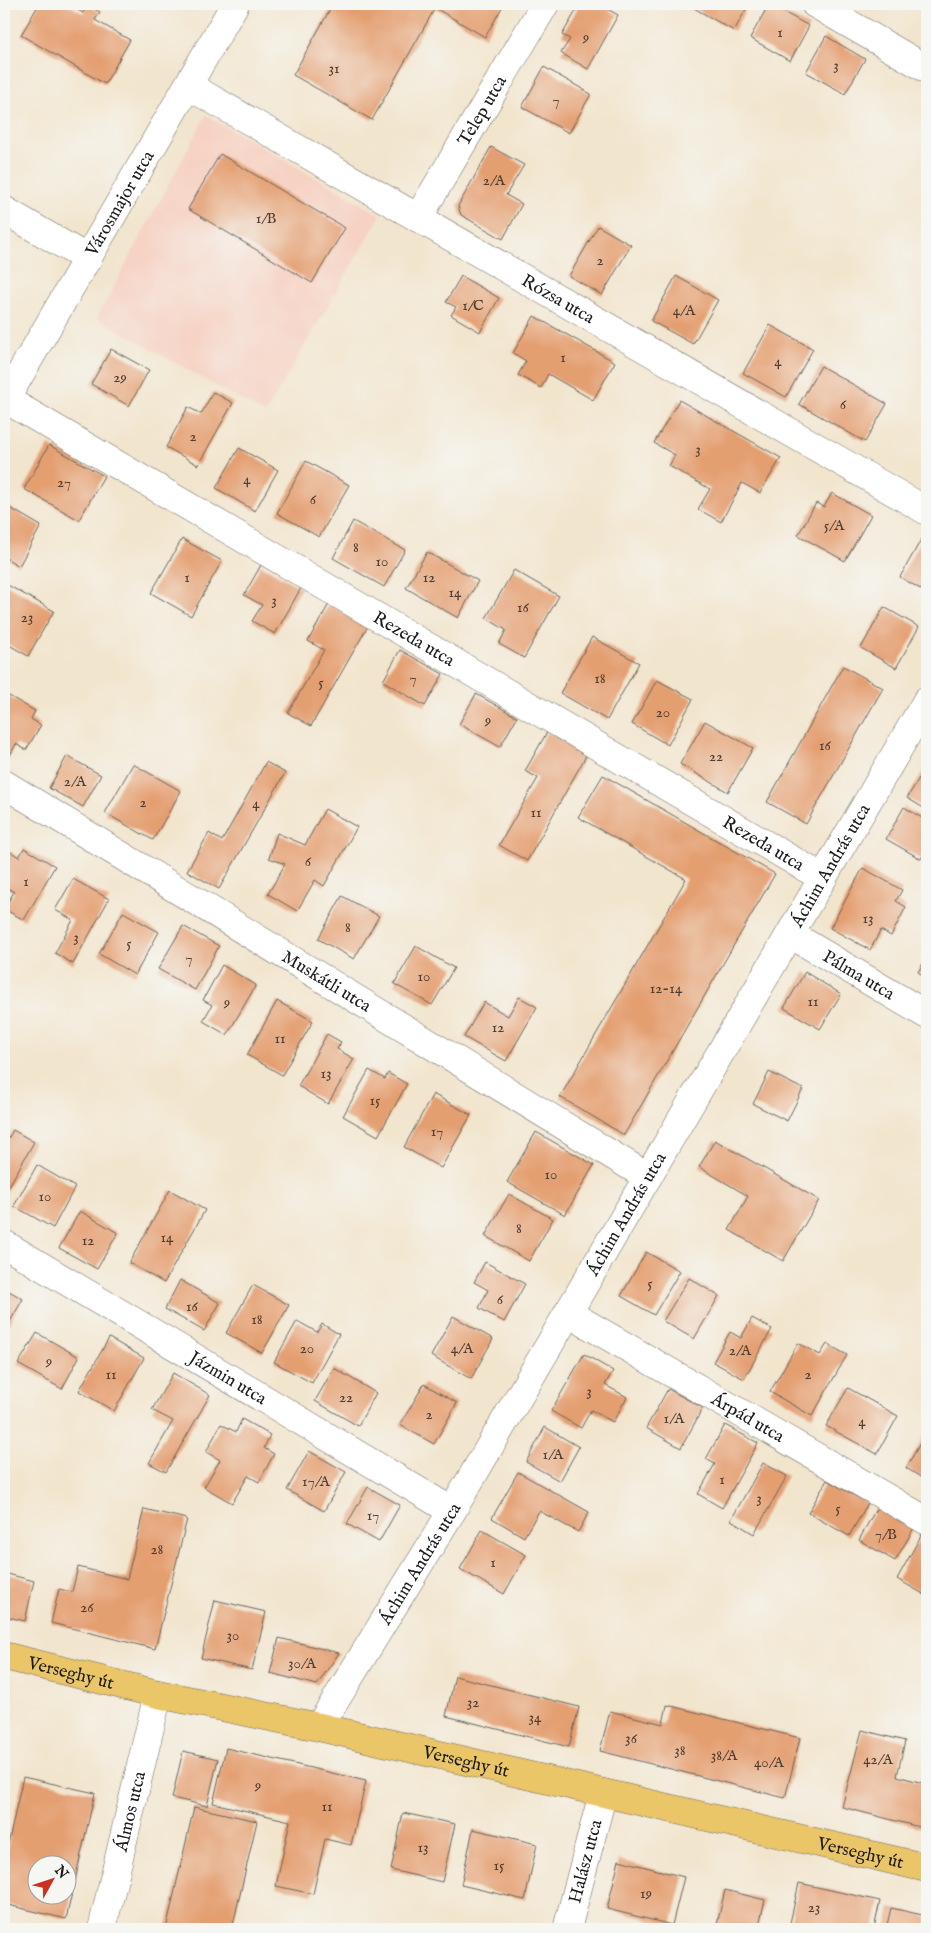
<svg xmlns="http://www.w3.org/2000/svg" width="931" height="1933" font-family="'IM FELL English',serif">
<rect width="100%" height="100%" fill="#f6f6f2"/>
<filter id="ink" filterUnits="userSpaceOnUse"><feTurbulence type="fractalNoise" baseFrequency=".02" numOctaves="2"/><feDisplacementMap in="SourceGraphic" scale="10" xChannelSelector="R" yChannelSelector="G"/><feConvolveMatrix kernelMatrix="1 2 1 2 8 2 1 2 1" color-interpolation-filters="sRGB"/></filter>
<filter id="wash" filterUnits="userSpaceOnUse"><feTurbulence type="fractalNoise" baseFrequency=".0096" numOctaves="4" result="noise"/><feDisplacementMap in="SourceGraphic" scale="20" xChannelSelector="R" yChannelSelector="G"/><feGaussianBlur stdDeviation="1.12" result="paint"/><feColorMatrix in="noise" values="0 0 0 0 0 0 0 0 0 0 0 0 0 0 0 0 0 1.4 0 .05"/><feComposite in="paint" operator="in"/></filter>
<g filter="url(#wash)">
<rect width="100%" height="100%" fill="#f2e5ce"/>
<path fill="#f6d2c3" d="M206,115L381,215L265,414L97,318Z"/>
<g id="blocks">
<path fill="#e49f71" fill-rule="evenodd" d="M39,4H67L83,13L87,5L100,12L95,20L130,40L105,84L21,35Z
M333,4H504L485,37L435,8L372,120L293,75Z
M580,4H598L618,15L588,69L561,53L570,39L562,35Z
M694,4H749L734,31L692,7Z
M769,4L809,26L790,61L750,38Z
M826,36L865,59L845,94L806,72Z
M544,67L591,94L569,133L522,107Z
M491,147L524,165L506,195L522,204L503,239L461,215L458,206Z
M220,154L345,228L312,283L188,209Z
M598,226L631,245L602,295L569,276Z
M461,276L499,298L480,332L451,315L456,307L446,302Z
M676,276L718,300L693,344L651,321Z
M534,316L615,362L593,400L548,374L541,388L518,375L526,361L513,353Z
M770,325L813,349L786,397L743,373Z
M111,349L149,370L129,406L91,384Z
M821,366L887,404L865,442L799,404Z
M213,392L233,403L198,465L166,447L188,407L201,414Z
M679,400L781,458L760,493L742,483L721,522L698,509L710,489L669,466L675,455L654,443Z
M49,445L104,476L79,520L24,489Z
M239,448L278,470L255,511L216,488Z
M306,461L349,485L319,537L277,513Z
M832,493L871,515L845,561L798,535L816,503L824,507Z
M5,505L41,526L19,566L4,557Z
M353,521L405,550L384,587L333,558Z
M922,538L927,541V593L900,577Z
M182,539L222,561L191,616L151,593Z
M427,552L478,581L458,618L406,588Z
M261,565L301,588L275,634L252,621L262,605L244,595Z
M514,570L559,596L524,658L499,644L506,630L486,618Z
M4,583L54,611L28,656L4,642V637L9,627L4,623Z
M329,604L368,626L311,726L288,713L324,650L308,641Z
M884,607L919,627L896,668L861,648Z
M592,637L639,663L607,720L560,693Z
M400,650L443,674L425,706L383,681Z
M843,666L883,688L806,824L767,802Z
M657,680L693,699L668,745L632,724Z
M4,693L35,711L31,719L41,725L26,750L16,744L8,759L4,757Z
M476,694L517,717L500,747L459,724Z
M705,721L753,748L728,792L680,764Z
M547,732L587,754L527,861L499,845L538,778L525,771Z
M67,756L101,775L83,807L49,788Z
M266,762L285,773L219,889L187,871L209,833L222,841Z
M133,764L181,791L153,840L105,813Z
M927,765V810L907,798Z
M603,775L775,874L624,1135L560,1097L686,879L578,817Z
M904,807L927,821V848L921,859L886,839Z
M325,809L357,827L324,886L315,880L297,911L268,894L285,864L269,858L277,833L305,845Z
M24,848L55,866L24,920L4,909L14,892L4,886L8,878L4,875V864L11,852L19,857Z
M863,868L902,890L896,901L906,907L891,936L881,930L870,950L830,928Z
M73,879L109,899L73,964L55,953L73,920L55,910Z
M342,896L379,916L354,959L318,939Z
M123,912L159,932L135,975L99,954Z
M183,926L219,946L195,990L158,969Z
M416,946L454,968L432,1005L394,984Z
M927,957V978L918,972Z
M222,965L256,985L227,1035L203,1021L212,1005L203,1000Z
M805,972L841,994L820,1029L784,1008Z
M519,997L537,1007L506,1061L464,1037L484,1002L508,1016Z
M277,1001L313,1021L282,1075L247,1055Z
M327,1034L341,1042L337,1049L354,1059L328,1104L298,1086Z
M369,1070L385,1079L388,1073L407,1084L378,1136L343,1116Z
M769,1072L803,1089L787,1121L753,1104Z
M433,1094L471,1115L441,1168L404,1147Z
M13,1130L34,1142L4,1195V1146Z
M536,1132L594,1165L565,1215L507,1182Z
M715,1140L819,1200L783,1261L729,1230L748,1196L699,1167Z
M37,1165L75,1187L53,1228L14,1206Z
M170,1190L205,1210L164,1283L129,1263Z
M509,1194L553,1219L529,1261L485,1236Z
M80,1211L118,1233L97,1269L59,1248Z
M646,1252L680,1271L654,1315L621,1296Z
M485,1262L525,1284L504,1322L479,1308L488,1290L474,1282Z
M689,1278L719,1296L694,1339L663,1321Z
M180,1280L220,1303L204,1331L165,1309Z
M253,1285L289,1305L262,1353L226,1333Z
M4,1288L23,1299L4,1332Z
M453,1316L493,1339L471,1379L431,1356Z
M752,1318L772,1329L744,1379L713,1362L730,1332L741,1338Z
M297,1321L317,1332L322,1324L339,1334L312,1383L274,1362Z
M37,1333L79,1357L62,1389L18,1364Z
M109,1338L144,1358L114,1411L79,1391Z
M798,1343L820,1355L827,1344L847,1355L812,1416L770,1392Z
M584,1354L613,1371L605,1385L627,1397L613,1422L591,1410L581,1428L551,1411Z
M334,1368L376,1393L358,1426L315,1401Z
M173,1373L210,1395L166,1472L149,1463L173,1421L152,1410Z
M424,1384L457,1403L434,1444L400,1425Z
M848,1388L898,1416L877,1454L826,1426Z
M668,1389L703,1408L681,1448L646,1428Z
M242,1419L270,1435L264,1448L274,1454L259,1482L248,1476L232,1503L204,1487L220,1460L206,1452L221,1424L236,1432Z
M725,1425L758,1443L722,1508L698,1494L715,1464L706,1459Z
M545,1427L579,1447L560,1481L526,1462Z
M927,1431V1481L906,1468Z
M309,1451L346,1472L324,1511L287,1490Z
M763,1463L787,1476L754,1534L731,1520Z
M518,1472L589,1512L578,1532L539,1511L524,1537L492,1518Z
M827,1480L868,1503L849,1536L808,1513Z
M368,1487L400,1505L379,1542L347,1524Z
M877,1507L914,1528L895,1561L859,1540Z
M144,1509L187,1519L155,1649L51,1623L59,1589L72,1592L78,1567L127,1579Z
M482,1530L526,1555L504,1594L460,1569Z
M922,1534L927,1537V1596L897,1579Z
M4,1573L34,1581L25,1621L4,1616Z
M215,1600L266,1612L252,1670L201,1658Z
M279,1638L339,1653L317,1685L270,1673Z
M455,1676L579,1707L569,1747L446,1716Z
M667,1705L800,1738L785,1798L600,1751L610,1711L663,1724Z
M862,1730L905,1741L897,1776L927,1784V1829L842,1807Z
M226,1748L366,1781L351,1845L325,1839L313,1894L276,1886L290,1821L213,1803Z
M183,1751L218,1759L207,1806L172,1798Z
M23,1777L95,1793L66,1919L4,1904V1863ZM38,1866H68V1896H38Z
M194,1807L257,1821L232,1929H166Z
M403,1813L455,1824L442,1882L391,1870Z
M473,1829L537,1844L525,1900L461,1885Z
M619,1860L684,1877L672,1925L607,1909Z
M799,1883L880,1901L874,1929H816L790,1923Z
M725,1890L765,1900L758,1929H716Z
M891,1908L927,1916V1929H886Z"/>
</g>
</g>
<g filter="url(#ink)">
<use href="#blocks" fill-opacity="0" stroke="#67625a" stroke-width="1"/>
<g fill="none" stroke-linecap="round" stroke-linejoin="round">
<defs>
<g id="minor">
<path d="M815,4L927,69"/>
<path id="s1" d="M189,86L927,511"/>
<path d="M4,210L88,259"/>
<path id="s2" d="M418,218L545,4"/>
<path id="s3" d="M5,399L823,878"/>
<path id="s4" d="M4,402L235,4"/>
<path id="s5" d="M4,784L648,1177"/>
<path id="s6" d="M790,934L927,1015"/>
<path id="s7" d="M4,1244L452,1511"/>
<path id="s8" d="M568,1313L927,1521"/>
<path id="s9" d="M319,1727L452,1511L927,700"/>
<path id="s10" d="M102,1929L158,1694"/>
<path id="s11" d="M567,1929L603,1793"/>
</g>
<g id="major">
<path id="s12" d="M4,1656L158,1694L319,1727L927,1868"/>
</g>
</defs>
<use href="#minor" stroke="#67625a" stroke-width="29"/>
<use href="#major" stroke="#67625a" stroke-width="29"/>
<use href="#minor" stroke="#fff" stroke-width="28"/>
<use href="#major" stroke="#ebc669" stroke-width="28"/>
</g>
</g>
<g text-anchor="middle" stroke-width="4" stroke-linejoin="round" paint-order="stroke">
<g font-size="15" fill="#4e3d31">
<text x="780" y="37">1</text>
<text x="586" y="42">9</text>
<text x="836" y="70">3</text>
<text x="334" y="73">31</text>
<text x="556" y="105">7</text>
<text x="494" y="185">2/A</text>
<text x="266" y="223">1/B</text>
<text x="600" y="265">2</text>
<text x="473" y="310">1/C</text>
<text x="684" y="315">4/A</text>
<text x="563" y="362">1</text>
<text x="778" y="366">4</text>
<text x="120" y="382">29</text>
<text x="843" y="409">6</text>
<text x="193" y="441">2</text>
<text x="698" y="454">3</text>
<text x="247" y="484">4</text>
<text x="64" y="487">27</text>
<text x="313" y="504">6</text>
<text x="834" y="530">5/A</text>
<text x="356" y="552">8</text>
<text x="382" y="566">10</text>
<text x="187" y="582">1</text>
<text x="429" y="582">12</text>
<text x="455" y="597">14</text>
<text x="274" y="605">3</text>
<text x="523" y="612">16</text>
<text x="27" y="622">23</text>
<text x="413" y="683">7</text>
<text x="600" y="683">18</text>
<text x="321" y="687">5</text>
<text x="663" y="717">20</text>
<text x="488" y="725">9</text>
<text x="825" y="750">16</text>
<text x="716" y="761">22</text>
<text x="75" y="786">2/A</text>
<text x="143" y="807">2</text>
<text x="256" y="808">4</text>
<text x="536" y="817">11</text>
<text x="308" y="866">6</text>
<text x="26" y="886">1</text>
<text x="868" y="923">13</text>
<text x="348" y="932">8</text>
<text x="76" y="942">3</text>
<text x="129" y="948">5</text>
<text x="189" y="963">7</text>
<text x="424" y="981">10</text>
<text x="666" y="993">12-14</text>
<text x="813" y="1006">11</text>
<text x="227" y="1007">9</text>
<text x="498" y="1032">12</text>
<text x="280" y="1043">11</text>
<text x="326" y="1078">13</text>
<text x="375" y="1105">15</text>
<text x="437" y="1136">17</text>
<text x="551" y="1179">10</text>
<text x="45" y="1201">10</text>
<text x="519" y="1233">8</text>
<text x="167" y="1242">14</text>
<text x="88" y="1245">12</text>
<text x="650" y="1288">5</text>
<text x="500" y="1304">6</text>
<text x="192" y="1311">16</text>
<text x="257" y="1324">18</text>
<text x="307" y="1353">20</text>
<text x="462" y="1353">4/A</text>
<text x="740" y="1355">2/A</text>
<text x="49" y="1366">9</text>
<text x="111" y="1379">11</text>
<text x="808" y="1379">2</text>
<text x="589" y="1396">3</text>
<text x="346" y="1402">22</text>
<text x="429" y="1419">2</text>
<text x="674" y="1423">1/A</text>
<text x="862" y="1426">4</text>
<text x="553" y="1459">1/A</text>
<text x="722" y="1484">1</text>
<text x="316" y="1486">17/A</text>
<text x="759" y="1503">3</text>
<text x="838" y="1513">5</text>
<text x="373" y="1520">17</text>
<text x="886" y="1539">7/B</text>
<text x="157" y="1554">28</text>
<text x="493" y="1567">1</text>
<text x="87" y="1612">26</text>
<text x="233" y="1640">30</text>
<text x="302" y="1668">30/A</text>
<text x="473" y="1707">32</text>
<text x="535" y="1722">34</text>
<text x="631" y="1743">36</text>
<text x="680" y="1755">38</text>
<text x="724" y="1760">38/A</text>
<text x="878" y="1764">42/A</text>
<text x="769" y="1767">40/A</text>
<text x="258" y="1790">9</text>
<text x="327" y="1811">11</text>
<text x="423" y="1852">13</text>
<text x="499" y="1870">15</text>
<text x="646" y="1898">19</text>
<text x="814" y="1912">23</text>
</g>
<g font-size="18" fill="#1c1c1c" stroke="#f6f6f2">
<text dy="6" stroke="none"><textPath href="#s2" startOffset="125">Telep utca</textPath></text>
<text dy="6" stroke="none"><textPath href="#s4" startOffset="230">Városmajor utca</textPath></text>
<text dy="6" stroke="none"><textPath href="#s1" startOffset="426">Rózsa utca</textPath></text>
<text dy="6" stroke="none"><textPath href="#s3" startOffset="474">Rezeda utca</textPath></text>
<text dy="6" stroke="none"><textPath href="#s3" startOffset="879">Rezeda utca</textPath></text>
<text dy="6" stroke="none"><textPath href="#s9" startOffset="1002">Áchim András utca</textPath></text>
<text dy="6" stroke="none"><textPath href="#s6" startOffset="80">Pálma utca</textPath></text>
<text dy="6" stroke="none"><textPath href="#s5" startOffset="378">Muskátli utca</textPath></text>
<text dy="6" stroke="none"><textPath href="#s9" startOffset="598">Áchim András utca</textPath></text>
<text dy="6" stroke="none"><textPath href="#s7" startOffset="261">Jázmin utca</textPath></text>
<text dy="6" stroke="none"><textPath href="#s8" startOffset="208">Árpád utca</textPath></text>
<text dy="6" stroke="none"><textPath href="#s9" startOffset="192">Áchim András utca</textPath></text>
<text dy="6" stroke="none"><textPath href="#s12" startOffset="69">Verseghy út</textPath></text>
<text dy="6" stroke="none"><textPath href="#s12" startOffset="474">Verseghy út</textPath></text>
<text dy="6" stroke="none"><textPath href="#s10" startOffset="121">Álmos utca</textPath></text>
<text dy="6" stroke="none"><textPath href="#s12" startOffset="879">Verseghy út</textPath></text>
<text dy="6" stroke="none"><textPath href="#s11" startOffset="70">Halász utca</textPath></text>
</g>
</g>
<rect width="931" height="1933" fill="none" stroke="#f6f6f2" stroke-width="20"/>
<g transform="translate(52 1880) rotate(50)"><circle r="24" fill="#f6f6f2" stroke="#9f9f9c"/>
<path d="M0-4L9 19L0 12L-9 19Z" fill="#c8321e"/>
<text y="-8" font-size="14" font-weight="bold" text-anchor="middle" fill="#1c1c1c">N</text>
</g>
</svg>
